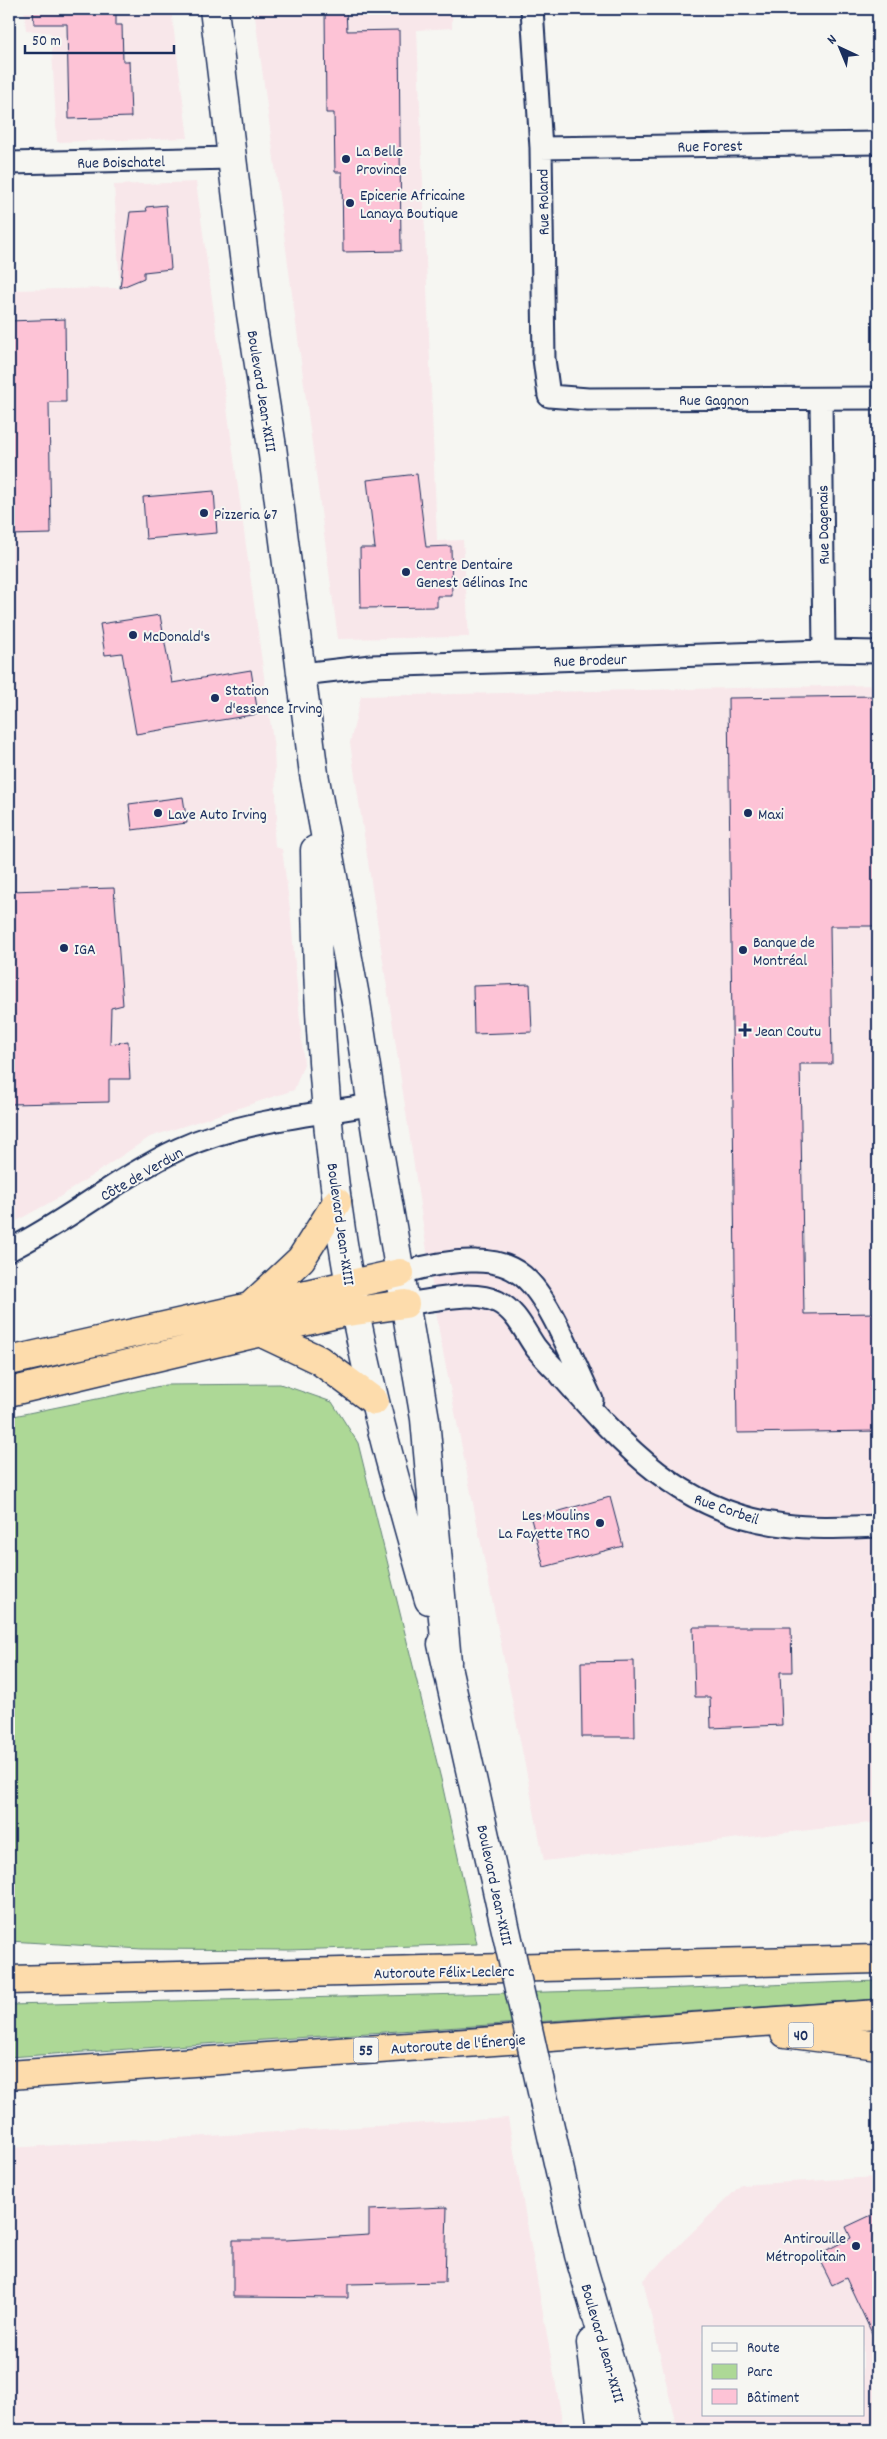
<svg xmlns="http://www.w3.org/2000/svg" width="887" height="2439" font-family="Dekko,sans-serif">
<rect width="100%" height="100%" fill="#f6f6f2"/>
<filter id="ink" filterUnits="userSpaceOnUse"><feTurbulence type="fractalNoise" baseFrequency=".02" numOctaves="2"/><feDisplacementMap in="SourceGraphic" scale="10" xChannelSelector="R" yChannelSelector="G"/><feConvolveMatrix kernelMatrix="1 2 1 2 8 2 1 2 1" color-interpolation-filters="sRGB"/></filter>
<g filter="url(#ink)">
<path fill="#f8e7ea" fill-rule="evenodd" d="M24,9H171L188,138L57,142L51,33L26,30Z
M254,9H452V28L417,30L437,541L463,540L469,637L338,639Z
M196,182L274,749L277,818L274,832L275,847L282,849L290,909L304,1064L294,1090L150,1137L58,1198L9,1225V290L120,288L114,185Z
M878,685V1822L544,1861L440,1337L350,743L361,696Z
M508,2118L564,2430H9V2148Z
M878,2177V2430H677L643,2280L741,2185ZM703,2328H863V2415H703Z"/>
<path fill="#add896" stroke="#64847a" d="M280,1384L332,1402L358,1443L441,1779L477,1944L289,1950L142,1949L9,1941V1417L165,1385Z
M878,1981V1999L9,2057V2005L631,1990Z"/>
<path fill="#fdc3d6" stroke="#1b2f5e" d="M33,9H116V25H122L123,61H129L131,117L69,119L67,24H34Z
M325,9H346L347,31L399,30L401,251L343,252L342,172H335L334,113H326Z
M166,205L171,269L144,272V278L120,288L130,212L147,211L146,207Z
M65,319L66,402H49L51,534L9,535V321Z
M417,474L426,547L451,546L452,596H437V607L361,608L360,548H375L367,480Z
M214,491L217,533L146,539L143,497Z
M160,615L172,683L251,670L258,714L136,734L122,653L105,655L100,624Z
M878,696V926H830L832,1064H800L804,1314L878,1313V1431L737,1433L728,698Z
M183,797L187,823L132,830L129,804Z
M114,888L123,1005L111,1008L110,1044L128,1041L130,1079H109V1102L9,1104V891Z
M530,984L532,1032L474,1034L473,986Z
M610,1497L623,1546L544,1567L531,1519Z
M693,1627H791L792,1672H780L782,1725L711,1728L710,1697H695Z
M634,1661L635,1737H582L581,1662Z
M447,2207L445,2282L348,2284V2298L233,2297V2240H286L369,2235V2210Z
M878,2212V2346L846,2278L832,2285L817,2255L851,2238L846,2227Z"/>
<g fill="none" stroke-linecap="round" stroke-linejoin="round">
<defs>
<path id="minor" d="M532,9L541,148L544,359L549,396L588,399L878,398
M541,148L878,143
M9,163L232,158
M821,399L824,651
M302,674L371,666L824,651L878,652
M9,1250C68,1221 119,1177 179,1149C238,1122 307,1115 371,1105
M400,1273C424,1267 451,1260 476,1261C493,1261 510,1265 523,1276C551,1299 575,1366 592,1400
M405,1304C433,1301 471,1289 498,1302C517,1312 524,1331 536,1348C543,1357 551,1365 559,1373C623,1446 681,1513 784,1525C815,1529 847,1527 878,1526"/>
<path id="tertiary" d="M214,9L251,314L272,447L314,774L356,1002L377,1139L425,1419L447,1662
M315,850C317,1002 325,1162 355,1311C374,1409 402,1505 429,1600
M442,1644L501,1908
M545,2105L579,2255L630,2430
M591,2343L602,2430"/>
<path id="motorway" d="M253,1304L301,1259L337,1202
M262,1333L319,1360L374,1401
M9,1361L400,1273
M9,1392L341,1313L405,1304
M9,1980L878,1959
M785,2033L878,2045
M9,2075L878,2014"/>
</defs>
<use href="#minor" stroke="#1b2f5e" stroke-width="25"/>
<use href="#tertiary" stroke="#1b2f5e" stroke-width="31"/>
<use href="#motorway" stroke="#1b2f5e" stroke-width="31"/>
<use href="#minor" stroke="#f6f6f2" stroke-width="21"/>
<use href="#tertiary" stroke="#f6f6f2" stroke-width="28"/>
<use href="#motorway" stroke="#fddcac" stroke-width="28"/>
<defs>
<path id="tertiary-bridge" d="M501,1908L545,2105"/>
</defs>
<use href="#tertiary-bridge" stroke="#1b2f5e" stroke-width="31" stroke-linecap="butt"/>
<use href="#tertiary-bridge" stroke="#f6f6f2" stroke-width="28"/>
</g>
</g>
<g fill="#1b2f5e" stroke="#f6f6f2" stroke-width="2">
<circle cx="346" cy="159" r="5"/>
<circle cx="350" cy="203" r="5"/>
<circle cx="204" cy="513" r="5"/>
<circle cx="406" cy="572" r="5"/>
<circle cx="133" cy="635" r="5"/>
<circle cx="215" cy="698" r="5"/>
<circle cx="158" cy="813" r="5"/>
<circle cx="748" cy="813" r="5"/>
<circle cx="64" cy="948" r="5"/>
<circle cx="743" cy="950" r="5"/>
<path d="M742.5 1022.5h5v5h5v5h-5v5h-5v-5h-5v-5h5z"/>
<circle cx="600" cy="1523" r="5"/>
<circle cx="856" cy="2246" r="5"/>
</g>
<g text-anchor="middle" stroke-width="4" stroke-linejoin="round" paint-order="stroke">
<g fill="#f6f6f2" stroke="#5d6b8a" stroke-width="1">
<rect x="788.5" y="2022.5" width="25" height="25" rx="4"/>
<rect x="353.5" y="2037.5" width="25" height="25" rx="4"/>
</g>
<g font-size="15" font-weight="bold" fill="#1b2f5e">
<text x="801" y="2040">40</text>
<text x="366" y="2055">55</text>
</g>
<g font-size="16" fill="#1b2f5e" stroke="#f6f6f2">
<text transform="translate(710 145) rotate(-1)" y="6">Rue Forest</text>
<text transform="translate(121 161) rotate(-1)" y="6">Rue Boischatel</text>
<text transform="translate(542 202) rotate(-91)" y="6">Rue Roland</text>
<text transform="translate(263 391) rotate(81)" y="6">Boulevard Jean-XXIII</text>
<text x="714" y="405">Rue Gagnon</text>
<text transform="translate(822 525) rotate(-91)" y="6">Rue Dagenais</text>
<text transform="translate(590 659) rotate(-2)" y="6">Rue Brodeur</text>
<text transform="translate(141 1173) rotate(-30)" y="6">Côte de Verdun</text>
<text transform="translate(342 1224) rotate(82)" y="6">Boulevard Jean-XXIII</text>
<text transform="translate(727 1508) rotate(19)" y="6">Rue Corbeil</text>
<text transform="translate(496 1885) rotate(78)" y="6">Boulevard Jean-XXIII</text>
<text transform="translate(444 1971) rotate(-1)" y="6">Autoroute Félix-Leclerc</text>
<text transform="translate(458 2043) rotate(-4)" y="6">Autoroute de l'Énergie</text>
<text transform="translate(604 2343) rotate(74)" y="6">Boulevard Jean-XXIII</text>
</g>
<g font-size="16" fill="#1b2f5e" stroke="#f6f6f2" text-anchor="start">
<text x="356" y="156">La Belle<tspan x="356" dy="18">Province</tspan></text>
<text x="360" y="200">Epicerie Africaine<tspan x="360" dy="18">Lanaya Boutique</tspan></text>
<text x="214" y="519">Pizzeria 67</text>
<text x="416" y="569">Centre Dentaire<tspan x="416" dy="18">Genest Gélinas Inc</tspan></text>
<text x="143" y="641">McDonald's</text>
<text x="225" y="695">Station<tspan x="225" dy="18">d'essence Irving</tspan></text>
<text x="168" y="819">Lave Auto Irving</text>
<text x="758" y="819">Maxi</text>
<text x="753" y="947">Banque de<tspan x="753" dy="18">Montréal</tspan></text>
<text x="74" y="954">IGA</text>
<text x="755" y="1036">Jean Coutu</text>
<text x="590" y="1520" text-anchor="end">Les Moulins<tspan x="590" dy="18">La Fayette TRO</tspan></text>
<text x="846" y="2243" text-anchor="end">Antirouille<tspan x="846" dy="18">Métropolitain</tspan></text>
</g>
</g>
<rect width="887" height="2439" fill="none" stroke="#f6f6f2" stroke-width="30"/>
<rect x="15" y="15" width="857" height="2409" fill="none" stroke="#1b2f5e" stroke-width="2" filter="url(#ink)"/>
<rect x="702" y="2326" width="162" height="90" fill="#f6f6f2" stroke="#9ea6b7"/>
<rect x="712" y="2343" width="25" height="8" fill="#f6f6f2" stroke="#9ea6b7"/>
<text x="747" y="2352" font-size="15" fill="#1b2f5e">Route</text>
<rect x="712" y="2364" width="25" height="15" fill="#add896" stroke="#9ea6b7"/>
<text x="747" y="2376" font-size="15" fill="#1b2f5e">Parc</text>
<rect x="712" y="2389" width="25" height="15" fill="#fdc3d6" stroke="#9ea6b7"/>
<text x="747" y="2402" font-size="15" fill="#1b2f5e">Bâtiment</text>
<g transform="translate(840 48) rotate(316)" stroke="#f6f6f2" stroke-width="4" paint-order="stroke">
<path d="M0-4L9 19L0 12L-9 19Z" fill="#1b2f5e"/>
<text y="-8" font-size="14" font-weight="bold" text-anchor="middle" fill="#1b2f5e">N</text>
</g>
<path d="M25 45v8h149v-8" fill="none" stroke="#1b2f5e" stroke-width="2.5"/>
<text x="32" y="45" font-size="15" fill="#1b2f5e" stroke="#f6f6f2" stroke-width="4" paint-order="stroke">50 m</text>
</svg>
